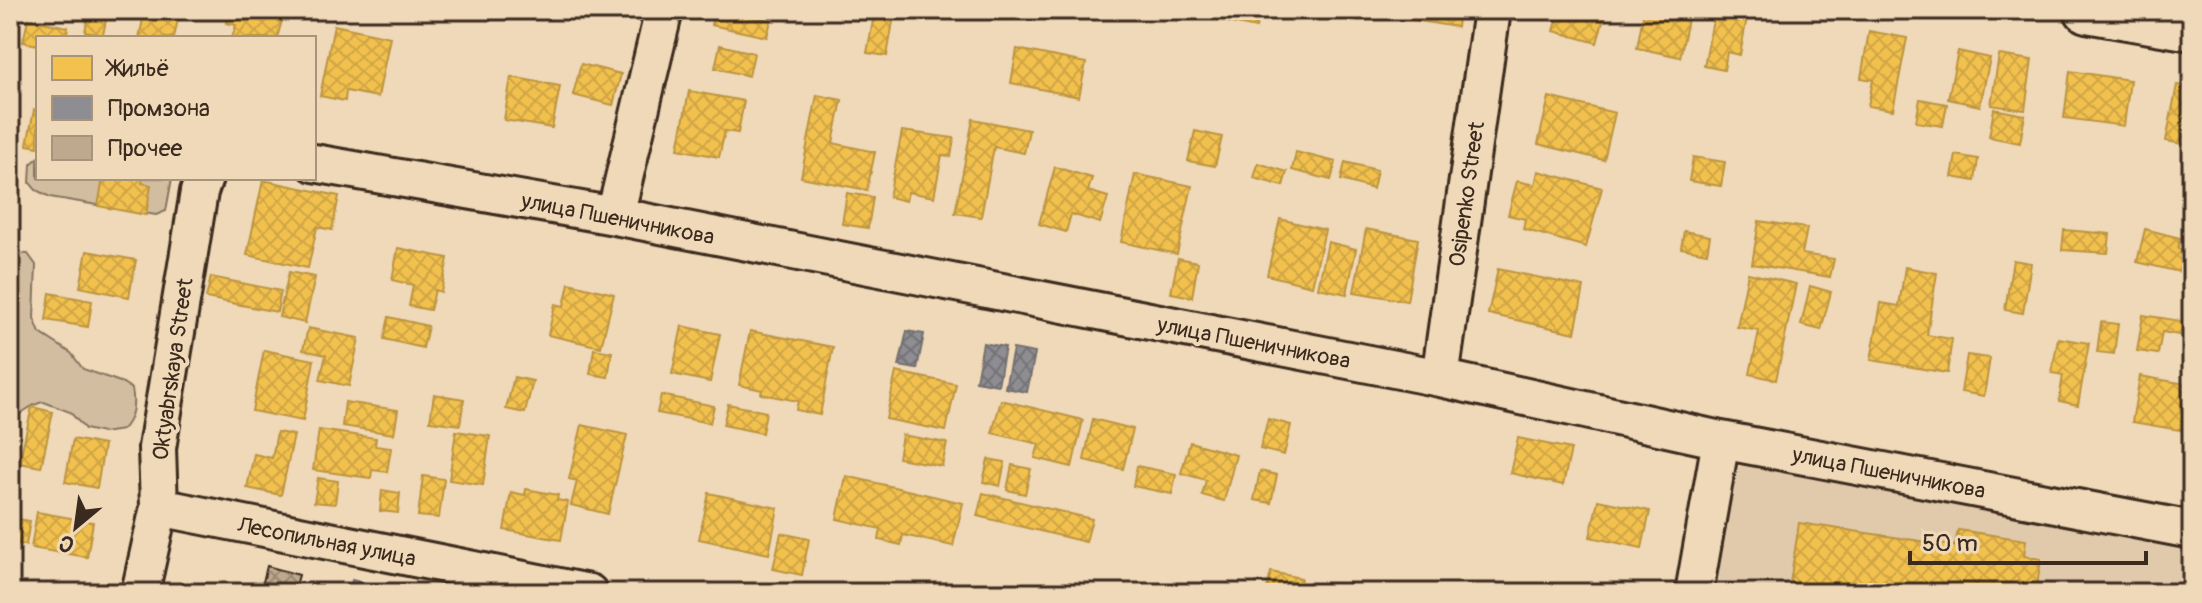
<svg xmlns="http://www.w3.org/2000/svg" width="2202" height="603" font-family="Pangolin,sans-serif">
<defs>
<pattern id="homes-cross-hatch" width="8" height="8" patternUnits="userSpaceOnUse" patternTransform="scale(2)"><rect width="8" height="8" fill="#f2c14e"/><path d="M0 0l8 8M0 8l8-8" fill="none" stroke="#d0a644"/></pattern>
<pattern id="industry-cross-hatch" width="8" height="8" patternUnits="userSpaceOnUse" patternTransform="scale(2)"><rect width="8" height="8" fill="#8d8d92"/><path d="M0 0l8 8M0 8l8-8" fill="none" stroke="#747377"/></pattern>
<pattern id="building-cross-hatch" width="8" height="8" patternUnits="userSpaceOnUse" patternTransform="scale(2)"><rect width="8" height="8" fill="#bea88e"/><path d="M0 0l8 8M0 8l8-8" fill="none" stroke="#9c8973"/></pattern>
</defs>
<rect width="100%" height="100%" fill="#f0d9b9"/>
<filter id="ink" filterUnits="userSpaceOnUse"><feTurbulence type="fractalNoise" baseFrequency=".0125" numOctaves="2"/><feDisplacementMap in="SourceGraphic" scale="16" xChannelSelector="R" yChannelSelector="G"/><feConvolveMatrix kernelMatrix="1 2 1 2 8 2 1 2 1" color-interpolation-filters="sRGB"/></filter>
<g filter="url(#ink)">
<path fill="#e1caac" d="M1751,459L2192,541V593H1707L1727,482L1736,469Z"/>
<path fill="#d2bda0" stroke="#86745f" stroke-width="2" d="M38,158V178H172L166,211L156,215L50,197L36,190L30,183L31,164Z
M10,253L28,254L36,265L34,318L40,333L71,353L83,369L123,383L132,389C135,404 133,420 122,430L103,433L85,429L70,412L44,402C31,403 23,415 10,418Z"/>
<path fill="url(#homes-cross-hatch)" stroke="#bb9440" stroke-width="2" d="M89,10H108L103,35L85,32Z
M145,10H180L174,38H139Z
M230,10H285L277,38H232L236,25L226,23Z
M572,10H619L617,21Z
M714,10L771,20L767,37L711,25Z
M875,10H895L887,56L867,53Z
M1220,10H1260L1256,28L1218,20Z
M1382,10H1459L1457,27L1381,15Z
M1560,10H1606L1597,43L1554,31Z
M1644,10H1690L1680,57L1637,48Z
M1715,10L1748,12L1740,55L1727,52L1724,70L1704,66Z
M28,19L68,27L66,38H38V45L23,42Z
M334,25L390,37L378,97L346,91L345,101L320,96Z
M1869,31L1907,38L1893,110L1868,106L1873,80L1861,78Z
M720,45L754,53L749,76L715,68Z
M1017,49L1086,63L1079,97L1011,83Z
M1958,51L1990,58L1980,106L1948,99Z
M1999,55L2032,60L2025,110L1991,105Z
M581,64L621,74L613,105L573,95Z
M2070,71L2130,80L2124,126L2064,118Z
M511,77L560,86L552,128L504,120Z
M2177,85L2192,88V146L2166,141Z
M689,91L744,101L738,133L725,131L719,157L678,149Z
M817,95L842,100L833,143L875,152L867,190L801,177Z
M1549,97L1615,113L1604,160L1538,144Z
M1920,99L1947,104L1943,126L1916,122Z
M1994,109L2025,115L2020,143L1989,137Z
M34,110L38,111V147L27,145Z
M973,119L1029,130L1024,153L994,147L981,217L955,213Z
M902,131L954,138L951,157L942,155L934,197L908,192L906,201L889,197Z
M1195,131L1222,137L1215,166L1188,161Z
M1296,152L1336,162L1331,180L1292,170Z
M1956,155L1978,159L1975,181L1952,177Z
M1693,157L1725,162L1721,186L1689,181Z
M1345,162L1377,170L1373,189L1341,180Z
M1258,163L1287,172L1283,186L1254,178Z
M1055,167L1092,178L1088,191L1108,197L1100,223L1071,214L1066,232L1039,224Z
M1538,171L1602,188L1586,247L1523,229L1525,219L1508,215L1517,181L1535,185Z
M1135,174L1192,186L1177,254L1121,242Z
M103,178H143L142,183L151,185L146,215L98,206Z
M263,180L339,196L332,230L317,227L308,268L247,255Z
M847,193L873,197L868,228L842,224Z
M1280,219L1325,230L1312,286L1267,275Z
M1759,221L1807,228L1802,254L1834,259L1830,277L1752,264Z
M1366,229L1418,239L1407,301L1354,292Z
M2145,229L2180,238L2178,249L2192,253L2188,274L2137,262Z
M2064,230L2110,234L2108,253L2062,250Z
M1684,231L1710,236L1707,253L1681,248Z
M1328,242L1356,249L1347,294L1318,288Z
M398,248L448,258L441,292L435,290L430,310L409,306L413,285L392,280Z
M87,251L136,260L129,297L80,287Z
M1178,258L1198,262L1192,297L1171,293Z
M2013,260L2031,263L2023,313L2005,310Z
M1905,267L1937,273L1927,335L1952,339L1947,373L1871,360L1881,303L1899,306Z
M1498,269L1584,287L1575,333L1488,314Z
M289,272L315,277L305,323L279,317Z
M1748,273L1796,284L1776,380L1750,374L1759,331L1737,327Z
M211,277L281,291L277,312L206,298Z
M569,283L614,294L601,347L548,335L555,304L564,306Z
M1810,286L1831,292L1821,330L1801,325Z
M50,293L92,301L88,327L46,320Z
M2143,315L2187,322L2185,336L2162,332L2158,354L2137,351Z
M389,317L428,326L423,348L384,339Z
M2101,322L2118,324L2114,354L2097,352Z
M682,326L720,334L710,382L672,374Z
M308,328L359,338L349,386L320,380L326,355L303,350Z
M750,331L833,347L820,415L796,410L798,401L761,394L762,390L739,385Z
M2058,338L2089,343L2078,405L2059,401L2063,375L2052,373Z
M594,349L612,352L608,377L590,374Z
M264,350L314,360L303,421L252,411Z
M1967,355L1990,358L1984,396L1961,392Z
M896,372L956,384L946,431L886,419Z
M2140,376L2192,385V432L2132,422Z
M514,377L533,381L525,413L506,409Z
M434,394L464,399L460,425L430,421Z
M661,395L714,406L710,423L657,413Z
M1001,400L1083,420L1072,467L1035,458L1039,444L992,433Z
M345,402L398,410L394,434L342,426Z
M728,404L766,412L762,433L723,425Z
M32,407L53,412L41,467L19,463Z
M1093,419L1133,429L1123,469L1084,460Z
M1268,419L1291,425L1284,455L1260,449Z
M582,425L627,435L608,514L571,505L577,481L569,479Z
M319,430L376,438L375,446L391,448L387,472L372,470L371,478L313,470Z
M456,431L490,436L483,485L449,480Z
M277,432L294,435L281,495L247,488L254,454L272,458Z
M902,435L947,443L942,466L898,458Z
M1518,438L1571,449L1563,485L1510,473Z
M73,439L104,445L97,488L65,482Z
M1190,442L1236,455L1224,501L1202,495L1206,480L1181,473Z
M988,459L1005,462L1000,486L983,482Z
M1012,465L1031,469L1025,494L1007,490Z
M1137,466L1176,474L1172,494L1133,486Z
M1260,471L1277,475L1271,503L1254,500Z
M423,476L444,479L439,518L418,516Z
M846,476L963,503L953,546L903,535L901,545L879,540L881,529L837,519Z
M318,478L338,481L335,504L314,502Z
M526,489L558,495L557,500L568,502L561,540L504,530L511,492L525,495Z
M382,490L400,493L398,513L380,511Z
M709,493L778,508L769,554L699,539Z
M983,493L1092,519L1086,542L977,516Z
M1598,500L1650,511L1642,548L1590,537Z
M37,512L93,522L87,557L31,548Z
M13,518L30,521L26,545L10,543Z
M1799,523L1955,546L1958,530L2026,540L2024,556L2041,559L2036,593H1859L1790,583Z
M781,533L809,539L802,575L773,569Z
M1271,572L1301,578L1298,591L1285,588L1284,593H1266Z
M1004,585L1035,593H1002Z
M1139,585L1176,593H1138Z"/>
<path fill="url(#industry-cross-hatch)" stroke="#746f6f" stroke-width="2" d="M907,331L924,334L917,369L899,366Z
M983,343L1005,347L998,385L976,381Z
M1013,349L1035,353L1027,392L1005,388Z
M352,580L377,586L375,593H350Z"/>
<path fill="url(#building-cross-hatch)" stroke="#3b2a1e" stroke-width="2" d="M267,566L299,575L294,593L261,590Z"/>
<g fill="none" stroke-linecap="round" stroke-linejoin="round">
<defs>
<path id="minor" d="M314,163L615,216L1440,378L1721,440L2192,530
M615,216L664,10
M1440,378L1492,10
M159,507L589,593
M140,593L159,507L157,448L199,192L204,178
M1694,593L1721,440"/>
<path id="tertiary" d="M2087,10L2192,28"/>
</defs>
<use href="#minor" stroke="#3b2a1e" stroke-width="42"/>
<use href="#tertiary" stroke="#3b2a1e" stroke-width="50"/>
<use href="#minor" stroke="#f0d9b9" stroke-width="36"/>
<use href="#tertiary" stroke="#f0d9b9" stroke-width="44"/>
</g>
</g>
<g text-anchor="middle" stroke-width="8" stroke-linejoin="round" paint-order="stroke">
<g font-size="22" fill="#3b2a1e" stroke="#f0d9b9">
<text transform="translate(1466 194) rotate(-82)" y="8">Osipenko Street</text>
<text transform="translate(618 218) rotate(11)" y="8">улица Пшеничникова</text>
<text transform="translate(1254 342) rotate(11)" y="8">улица Пшеничникова</text>
<text transform="translate(172 369) rotate(-82)" y="8">Oktyabrskaya Street</text>
<text transform="translate(1889 472) rotate(11)" y="8">улица Пшеничникова</text>
<text transform="translate(327 541) rotate(11)" y="8">Лесопильная улица</text>
</g>
</g>
<rect width="2202" height="603" fill="none" stroke="#f0d9b9" stroke-width="40"/>
<rect x="20" y="20" width="2162" height="563" fill="none" stroke="#3b2a1e" stroke-width="3" filter="url(#ink)"/>
<rect x="36" y="36" width="280" height="144" fill="#f0d9b9" stroke="#a8937b" stroke-width="2"/>
<rect x="52" y="56" width="40" height="24" fill="#f2c14e" stroke="#a8937b" stroke-width="2"/>
<text x="108" y="76" font-size="24" fill="#3b2a1e">Жильё</text>
<rect x="52" y="96" width="40" height="24" fill="#8d8d92" stroke="#a8937b" stroke-width="2"/>
<text x="108" y="116" font-size="24" fill="#3b2a1e">Промзона</text>
<rect x="52" y="136" width="40" height="24" fill="#bea88e" stroke="#a8937b" stroke-width="2"/>
<text x="108" y="156" font-size="24" fill="#3b2a1e">Прочее</text>
<g transform="translate(76 527) rotate(209)" stroke="#f0d9b9" stroke-width="6" paint-order="stroke">
<path d="M0-6L14 30L0 20L-14 30Z" fill="#3b2a1e"/>
<text y="-12" font-size="22" font-weight="bold" text-anchor="middle" fill="#3b2a1e">С</text>
</g>
<path d="M1910 551v12h236v-12" fill="none" stroke="#3b2a1e" stroke-width="4"/>
<text x="1922" y="551" font-size="24" fill="#3b2a1e" stroke="#f0d9b9" stroke-width="6" paint-order="stroke">50 m</text>
</svg>
